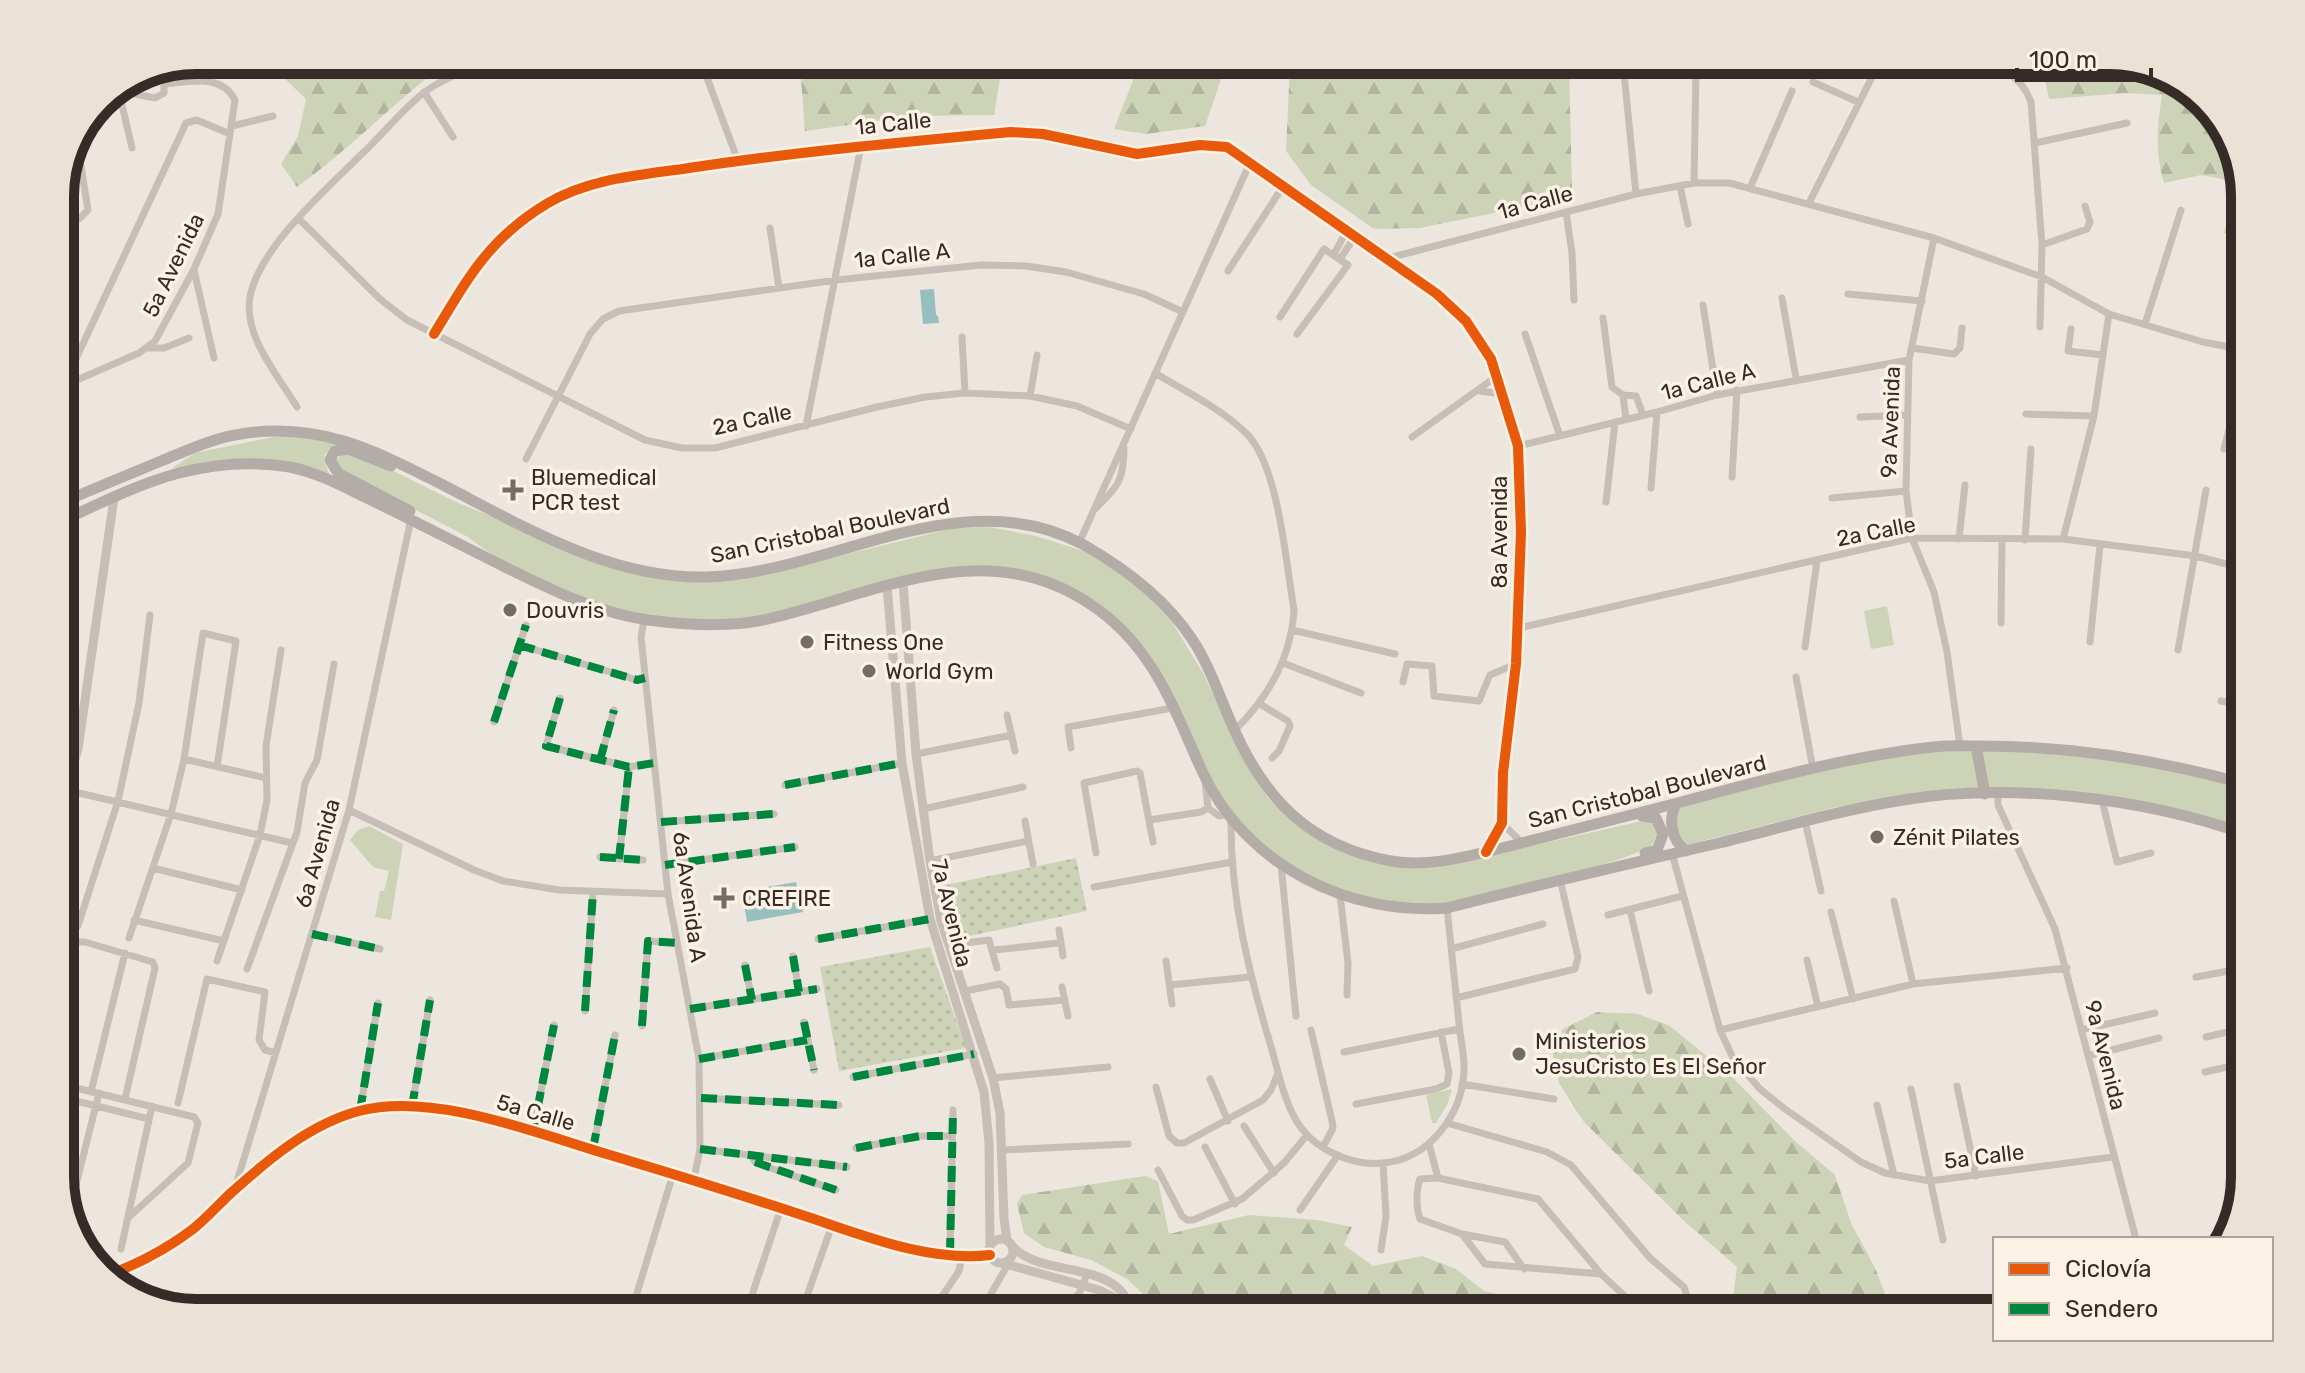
<svg xmlns="http://www.w3.org/2000/svg" width="2305" height="1373" font-family="Rubik,sans-serif">
<defs>
<pattern id="grass-dots" width="8" height="8" patternUnits="userSpaceOnUse" patternTransform="scale(2)"><rect width="8" height="8" fill="#cdd3b7"/><path d="M2 2h.1M6 6h.1" fill="none" stroke="#b1b59d" stroke-width="1.8" stroke-linecap="round"/></pattern>
<pattern id="forest-firs" width="22" height="20" patternUnits="userSpaceOnUse" patternTransform="scale(2)"><rect width="22" height="20" fill="#cdd3b7"/><path d="M5 1l3.5 6h-7zM16 11l3.5 6h-7z" fill="#b1b59d"/></pattern>
</defs>
<rect width="100%" height="100%" fill="#ede6de"/>
<path fill="url(#grass-dots)" d="M1076,858L1087,911L955,939L941,886Z
M930,947L966,1048L839,1071L820,967Z"/>
<path fill="url(#forest-firs)" d="M2041,60H2108L2177,79L2226,128L2245,188V239L2224,233L2232,204L2227,180L2201,175L2164,183C2155,153 2157,126 2162,95L2125,93L2049,99Z
M1569,63L1572,189L1553,201L1420,228L1374,229L1311,185L1286,151L1290,64Z
M1139,65H1226L1205,126L1146,134L1114,129Z
M1002,66L994,115L915,116L805,131L800,67Z
M432,69L433,73C386,110 345,153 297,187L281,164L298,136L306,99L284,78L249,77L243,70Z
M1597,1012L1638,1014L1670,1026L1732,1077L1796,1142L1835,1175L1851,1223L1876,1270L1892,1313H1729L1732,1308L1737,1267L1683,1220L1584,1122L1559,1083L1553,1055L1563,1029Z
M1145,1176L1158,1181L1169,1234L1249,1215L1318,1220L1352,1227L1344,1245L1373,1266L1422,1256L1456,1269L1484,1291L1583,1313H1163L1127,1279L1091,1260L1044,1247L1024,1233L1017,1204L1022,1195Z"/>
<path fill="#cdd3b7" d="M278,436H305L343,443L325,454L324,462L330,475L306,467L172,468L195,453Z
M342,453L375,462L456,502L622,570L765,574L954,528L989,527L1036,536L1083,551L1132,580L1170,619L1203,673L1253,776L1268,798L1290,819L1396,866L1527,847L1642,821H1651L1656,827L1657,834L1651,847C1609,865 1567,875 1523,885C1498,891 1472,899 1447,903C1424,906 1403,903 1381,899C1367,897 1352,896 1339,891C1296,874 1257,845 1229,808C1200,769 1186,721 1164,678C1127,606 1049,566 970,567L761,617L719,620L644,616L592,603L501,561L466,536L343,472L335,462Z
M1887,606L1894,645L1871,649L1864,611Z
M1974,748L1980,791L1896,797L1832,808L1686,845C1675,835 1674,820 1679,808L1815,772L1882,758Z
M1980,749L2086,754L2203,777L2245,788V830L2168,808L1987,791Z
M369,826L403,844L391,920L375,917L380,891H384L389,871L373,867L350,840L358,830Z
M1452,1089L1448,1103L1436,1123H1432L1426,1095Z"/>
<path fill="#98bfbf" d="M934,289L936,315L938,316L939,323L923,324L920,290Z
M796,882L803,912L747,922L742,891Z"/>
<g fill="none" stroke-linecap="round" stroke-linejoin="round">
<path stroke="#c6beb7" stroke-width="7" d="M1964,61C1995,68 2019,69 2031,102L2042,245L2040,327
M1623,63L1636,194
M703,67L738,161
M159,70L164,84
M1813,82L1858,102
M118,88L132,148
M424,92L453,137
M232,126L273,116
M2035,143L2127,123
M78,148L88,210L79,219
M1694,183L1696,71
M1680,186L1688,224
M1750,188L1792,91
M1809,203L1880,61
M1566,212L1572,253L1574,300
M298,218L380,299L407,320L645,440L682,448H715L877,407L925,397L965,393L1030,396L1077,406L1131,429
M770,228L779,288
M1934,238L1909,360L1906,491L1912,538L1934,592L1947,652L1960,746
M2042,245L2087,229L2090,222L2085,206
M1334,254L1346,232
M1340,259L1354,238
M1385,259L1636,194L1694,183H1729L1934,238L2042,277L2109,314L2203,342L2245,350
M194,270L214,358
M1228,271L1282,188
M1848,294L1922,301
M1782,298L1796,378
M1703,305L1717,395
M1280,317L1324,249L1348,265L1297,334
M1603,318L1612,387L1623,395L1636,396L1643,415
M2145,324L2181,210
M2071,329L2068,351L2103,355
M434,334C468,278 489,238 548,203C590,178 642,175 689,168C795,152 903,142 1010,132L1043,134L1137,154L1200,145L1227,147L1437,294L1466,321L1491,359L1518,446L1521,532L1516,664L1503,773L1502,823L1486,852
M1525,334L1560,436
M962,337L965,393
M148,348H164L189,338
M1912,348L1954,354L1960,348L1962,328
M1155,373C1186,392 1221,408 1247,434C1279,467 1286,564 1294,610C1291,658 1268,698 1234,731
M63,386L139,353L155,341L194,269L218,214L235,100C221,73 189,82 164,84V93L155,98L115,90
M1480,391L1503,394
M60,393L186,123L197,120L230,134
M1623,395L1626,419
M1030,396L1037,355
M297,407C279,377 243,336 250,297C259,246 333,183 370,146C388,128 406,106 426,91C440,81 454,75 470,69
M2026,414L2094,416
M1860,417L1907,415
M806,426L861,146
M1412,437L1497,376
M1518,446L1657,412L1717,395L1909,360
M2224,449L2245,368
M526,459L590,334L603,319L619,311L836,280L981,265L1026,266L1066,272L1144,294L1183,312
M1732,477L1737,390
M1651,488L1657,412
M1832,498L1906,491
M1606,502L1615,422
M1095,509C1118,487 1124,480 1124,448
M1959,539L1965,485
M2063,539L2094,416L2109,314
M2025,540L2031,449
M1079,543L1249,165
M644,620L641,637L668,894L699,1059L700,1149L694,1179
M2001,623L2002,539
M1519,628L1912,538L2063,539L2196,556L2245,569
M1292,630L1395,654
M2090,642L2100,545
M519,645L637,680L645,678
M1805,647L1817,561
M2178,650L2206,490
M1283,663L1361,693
M1796,677L1813,769
M1403,682L1407,664L1432,666L1434,696L1479,701L1490,675L1516,664
M560,698L546,746L629,767L654,763
M2221,701L2245,706
M1260,704L1288,721L1290,726L1279,751L1272,758
M1007,715L1015,751
M494,722L526,625
M1071,748L1068,727L1167,709
M60,749H78
M916,754L1012,735
M184,759L266,778
M600,760L614,710
M1205,781L1208,808L1219,816L1229,814
M785,785L902,763
M65,794L79,793L292,843
M1998,794V805L2055,929L2136,1239
M2102,800L2117,862L2151,853
M923,809L1023,787
M349,810L474,870L503,881L559,890L668,894
M1231,818C1230,898 1249,974 1272,1050C1279,1075 1286,1109 1302,1129C1320,1152 1354,1166 1383,1163C1429,1159 1462,1115 1464,1071C1465,1055 1460,1039 1459,1023C1455,984 1451,946 1447,908
M1149,820L1201,812L1208,808
M1025,821L1033,864
M1805,821L1821,891
M661,822L774,814
M1502,823L1522,843
M1096,853L1084,783L1137,771L1140,773L1153,842
M1672,853L1720,1030L1733,1058L1760,1089L1785,1109L1861,1162L1885,1173L1930,1181L2113,1157
M600,857L643,860
M619,859L629,767
M930,861L1028,841
M665,865L795,847
M1281,865L1296,1016
M153,868L242,890
M1094,887L1232,862
M1340,895L1348,963L1347,995
M1894,901L1913,984
M1630,910L1649,991
M1831,912L1853,999
M1608,915L1682,896
M134,920L224,941
M78,926L118,801L139,703L150,615
M1059,930L1063,956
M312,934L380,949
M129,938L171,814L184,759L203,633L236,641L217,767
M818,939L930,919
M949,945L989,940L997,968
M1451,949L1543,924
M994,950L1059,943
M793,956L799,992
M1807,960L1818,1007
M217,961L260,835L267,800L266,746L281,650
M1166,961L1172,1004
M745,965L752,1000
M247,969L297,832L305,783L317,760L334,664
M2196,977L2245,968
M1170,985L1250,977
M60,987L72,945L75,942H85L153,962L155,968L125,1099
M1062,987L1068,1016
M965,991L1000,984L1006,989L1009,1005L1064,1000
M1456,998L1575,969L1578,957L1560,879
M690,1009L817,989
M585,1011L593,892
M804,1022L814,1070
M642,1026L648,941L677,943
M1311,1030L1332,1121L1333,1128L1323,1147
M1720,1030L1913,984L2067,968
M2081,1030L2155,1013
M2206,1037L2245,1028
M1344,1052L1459,1029
M2088,1056L2159,1038
M699,1059L807,1040
M2205,1072L2245,1063
M853,1077L974,1054
M993,1078L1108,1067
M1210,1079L1228,1121
M60,1084L194,1117L198,1123L188,1163L128,1218
M1462,1084L1554,1099
M1957,1086L1976,1176
M1156,1087L1169,1136L1177,1143H1184L1263,1100L1271,1090L1278,1073
M1911,1089L1943,1240
M91,1092L125,953
M60,1097L149,1119
M701,1098L839,1105
M178,1103L207,979L265,992L259,1040L265,1050L276,1053
M1356,1104L1436,1089L1447,1084L1449,1073L1441,1032
M1877,1105L1894,1175
M412,1107L430,1000
M360,1111L378,1003
M1447,1123L1547,1152L1571,1165L1650,1258L1684,1287L1688,1299L1676,1313
M1244,1126L1274,1173
M533,1131L554,1025
M1429,1144L1438,1178
M1205,1147L1235,1204
M856,1148L920,1136H951
M593,1149L615,1035
M700,1149L847,1167
M1003,1150L1128,1144
M751,1155L755,1162L764,1166L836,1190
M1158,1170L1182,1216L1187,1220H1193L1242,1199L1284,1163L1307,1135
M235,1188L349,810L411,519
M1300,1210L1338,1155
M69,1213L99,1093
M1462,1234L1485,1264L1601,1274
M121,1249L152,1106
M1381,1250L1386,1216L1383,1163
M950,1254L953,1110
M1524,1269L1505,1242L1462,1234L1420,1219C1416,1208 1416,1190 1420,1179L1438,1178L1538,1199L1601,1274L1643,1313
M635,1302L673,1313
M631,1313L673,1174
M746,1313L781,1208
M801,1313L832,1225
M931,1313L959,1271L962,1256
M980,1313L1007,1266
M1052,1313L1079,1294L1087,1274"/>
<path stroke="#c6beb7" stroke-width="9" d="M903,582L916,754L930,861L941,921L993,1078L1000,1113L1004,1218L1007,1241
M887,586L902,763L930,919L984,1092L989,1143L990,1246
M60,808L78,749L114,498
M989 1251a12 12 0 1 1 24 0a12 12 0 1 1-24 0Z
M1013,1247C1040,1274 1088,1263 1118,1288C1125,1295 1131,1305 1137,1313
M1002,1263L1099,1290L1113,1297L1129,1313
M108,1275C138,1264 168,1248 193,1229C207,1218 219,1204 232,1192C269,1159 310,1124 359,1111C431,1092 531,1131 600,1152C670,1173 739,1194 808,1217C865,1236 929,1262 990,1255"/>
<path stroke="#b4ada7" stroke-width="11" d="M391,466L348,449L335,451L330,460L338,473L410,511
M60,503C94,489 127,475 161,461C186,451 213,438 241,434C321,421 378,452 447,487C528,529 612,579 707,577C832,573 961,478 1084,545C1126,569 1165,598 1192,639C1210,666 1220,698 1233,727C1265,800 1310,846 1391,861C1431,868 1472,855 1510,846C1549,836 1588,826 1627,816C1728,791 1830,758 1934,747C1950,745 1966,746 1982,746C2071,746 2159,760 2245,784
M60,522C98,504 138,484 179,473C214,464 254,461 290,467C319,473 344,487 371,500C416,522 461,545 507,568C552,590 598,613 648,620C686,625 730,628 768,619C877,594 984,533 1090,604C1154,646 1173,708 1203,773C1246,865 1348,916 1447,908C1537,885 1628,864 1719,843C1780,828 1841,810 1903,800C2009,782 2144,798 2245,834
M1976,746L1985,794
M1676,804C1668,819 1671,840 1686,851
M1642,816L1656,818L1663,834L1657,850L1645,853"/>
<path stroke="#00873e" stroke-width="8" stroke-dasharray="16 8" stroke-linecap="butt" d="M519,645L637,680L645,678
M560,698L546,746L629,767L654,763
M494,722L526,625
M600,760L614,710
M785,785L902,763
M661,822L774,814
M600,857L643,860
M619,859L629,767
M665,865L795,847
M312,934L380,949
M818,939L930,919
M793,956L799,992
M745,965L752,1000
M690,1009L817,989
M585,1011L593,892
M804,1022L814,1070
M642,1026L648,941L677,943
M699,1059L807,1040
M853,1077L974,1054
M701,1098L839,1105
M412,1107L430,1000
M360,1111L378,1003
M533,1131L554,1025
M856,1148L920,1136H951
M593,1149L615,1035
M700,1149L847,1167
M755,1162L836,1190
M950,1254L953,1110"/>
<defs>
<path id="cycleway" d="M434,334C468,278 489,238 548,203C590,178 642,175 689,168C795,152 903,142 1010,132L1043,134L1137,154L1200,145L1227,147L1437,294L1466,321L1491,359L1518,446L1521,532L1516,664L1503,773L1502,823L1486,852
M108,1275C138,1264 168,1248 193,1229C207,1218 219,1204 232,1192C269,1159 310,1124 359,1111C431,1092 531,1131 600,1152C670,1173 739,1194 808,1217C865,1236 929,1262 990,1255"/>
</defs>
<use href="#cycleway" stroke="#fbf1e4" stroke-width="15"/>
<use href="#cycleway" stroke="#e8590c" stroke-width="10"/>
</g>
<g fill="#766c66" stroke="#fbf1e4" stroke-width="3">
<path d="M509 478h8v8h8v8h-8v8h-8v-8h-8v-8h8z"/>
<circle cx="510" cy="610" r="8"/>
<circle cx="807" cy="642" r="8"/>
<circle cx="869" cy="671" r="8"/>
<circle cx="1877" cy="837" r="8"/>
<path d="M720 886h8v8h8v8h-8v8h-8v-8h-8v-8h8z"/>
<circle cx="1519" cy="1054" r="8"/>
</g>
<g text-anchor="middle" stroke-width="7" stroke-linejoin="round" paint-order="stroke">
<g font-size="22" fill="#362b26" stroke="#fbf1e4">
<text transform="translate(893 123) rotate(-6)" y="8">1a Calle</text>
<text transform="translate(1535 202) rotate(-15)" y="8">1a Calle</text>
<text transform="translate(902 255) rotate(-6)" y="8">1a Calle A</text>
<text transform="translate(173 265) rotate(-64)" y="8">5a Avenida</text>
<text transform="translate(1708 381) rotate(-14)" y="8">1a Calle A</text>
<text transform="translate(752 419) rotate(-12)" y="8">2a Calle</text>
<text transform="translate(1890 422) rotate(-88)" y="8">9a Avenida</text>
<text transform="translate(830 530) rotate(-12)" y="8">San Cristobal Boulevard</text>
<text transform="translate(1876 531) rotate(-11)" y="8">2a Calle</text>
<text transform="translate(1499 532) rotate(-90)" y="8">8a Avenida</text>
<text transform="translate(1647 791) rotate(-14)" y="8">San Cristobal Boulevard</text>
<text transform="translate(317 853) rotate(-74)" y="8">6a Avenida</text>
<text transform="translate(690 897) rotate(82)" y="8">6a Avenida A</text>
<text transform="translate(952 913) rotate(76)" y="8">7a Avenida</text>
<text transform="translate(2106 1055) rotate(76)" y="8">9a Avenida</text>
<text transform="translate(536 1112) rotate(16)" y="8">5a Calle</text>
<text transform="translate(1984 1156) rotate(-7)" y="8">5a Calle</text>
</g>
<g font-size="22" fill="#362b26" stroke="#fbf1e4" text-anchor="start">
<text x="531" y="485">Bluemedical<tspan x="531" dy="25">PCR test</tspan></text>
<text x="526" y="618">Douvris</text>
<text x="823" y="650">Fitness One</text>
<text x="885" y="679">World Gym</text>
<text x="1893" y="845">Zénit Pilates</text>
<text x="742" y="906">CREFIRE</text>
<text x="1535" y="1049">Ministerios<tspan x="1535" dy="25">JesuCristo Es El Señor</tspan></text>
</g>
</g>
<path d="M0 0H2305V1373H0ZM196 74H2109A122 122 0 0 1 2231 196V1177A122 122 0 0 1 2109 1299H196A122 122 0 0 1 74 1177V196A122 122 0 0 1 196 74Z" fill="#ebe1d5" fill-rule="evenodd"/>
<path fill="none" stroke="#362b26" stroke-width="10" d="M196 74H2109A122 122 0 0 1 2231 196V1177A122 122 0 0 1 2109 1299H196A122 122 0 0 1 74 1177V196A122 122 0 0 1 196 74Z"/>
<rect x="1993" y="1237" width="280" height="104" fill="#fbf1e4" stroke="#aca298" stroke-width="2"/>
<rect x="2009" y="1263" width="40" height="12" fill="#e8590c" stroke="#aca298" stroke-width="2"/>
<text x="2065" y="1277" font-size="24" fill="#362b26">Ciclovía</text>
<rect x="2009" y="1303" width="40" height="12" fill="#00873e" stroke="#aca298" stroke-width="2"/>
<text x="2065" y="1317" font-size="24" fill="#362b26">Sendero</text>
<path d="M2017 68v12h134v-12" fill="none" stroke="#362b26" stroke-width="4"/>
<text x="2029" y="68" font-size="24" fill="#362b26" stroke="#fbf1e4" stroke-width="6" paint-order="stroke">100 m</text>
</svg>
